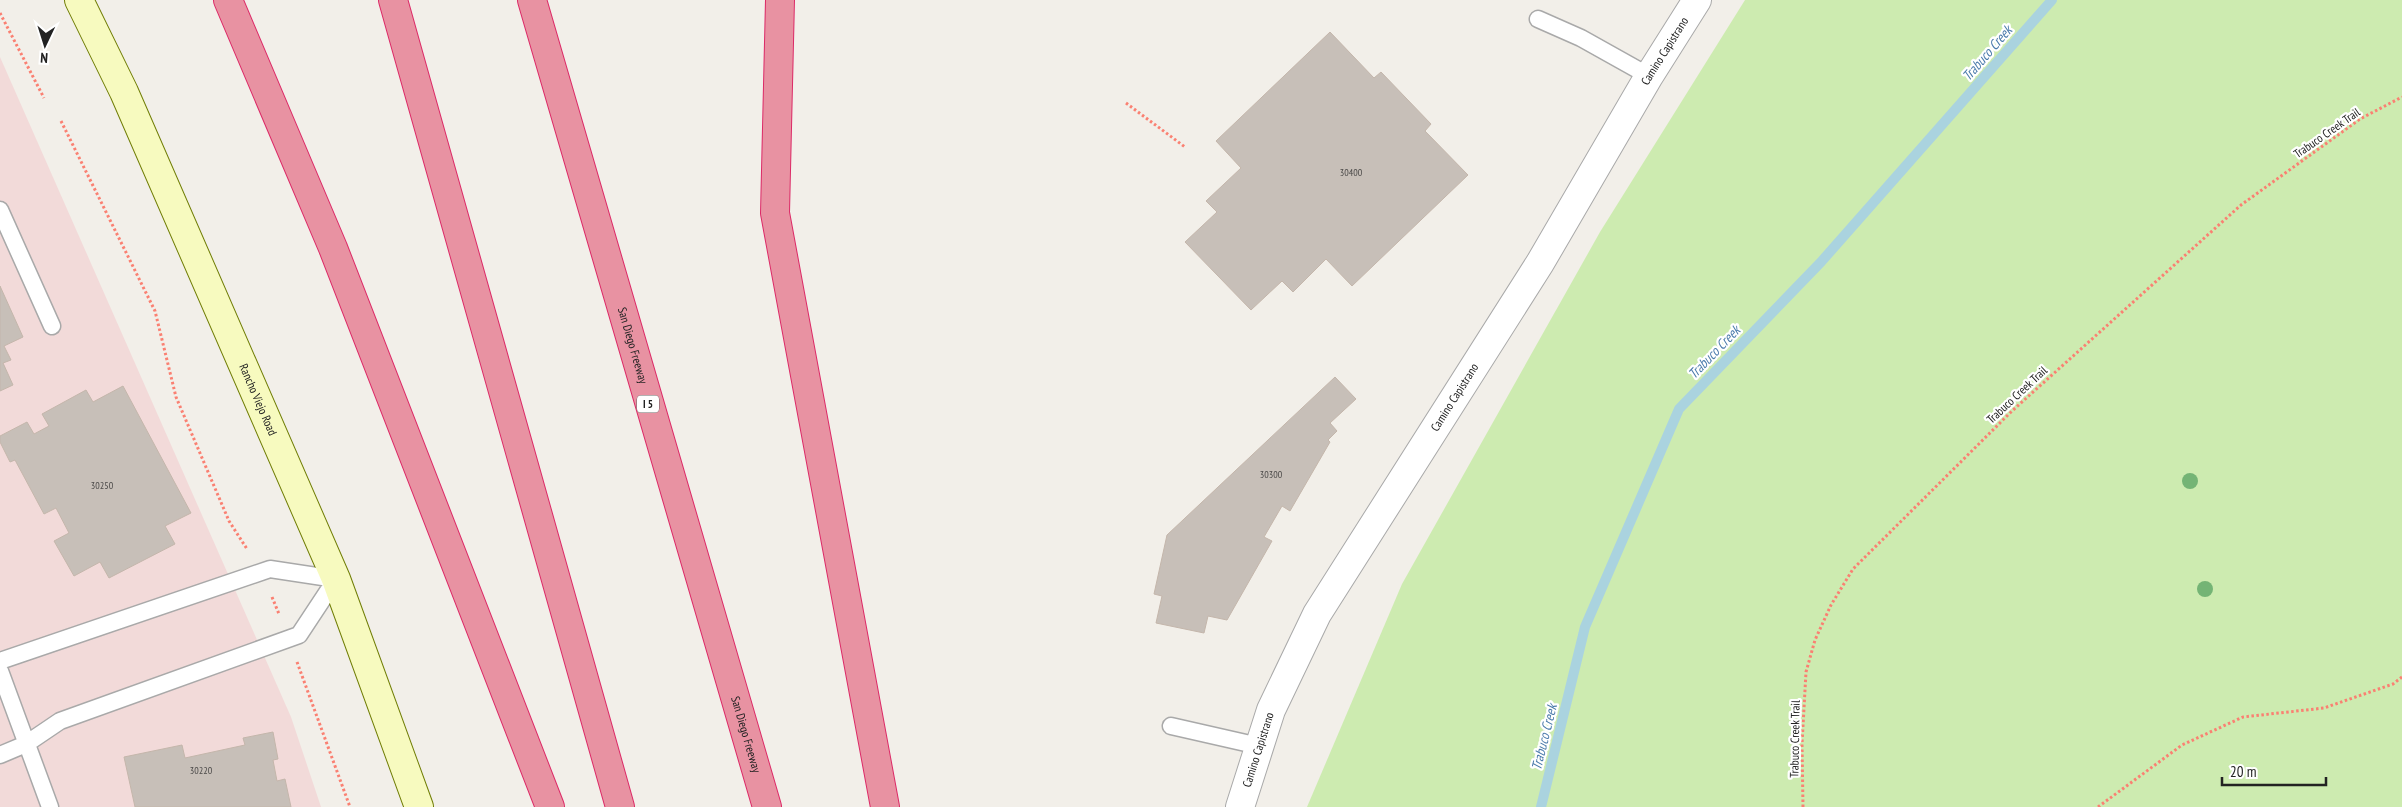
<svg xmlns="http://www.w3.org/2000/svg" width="2402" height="807" font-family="'PT Sans Narrow',sans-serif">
<rect width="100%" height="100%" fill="#f2efe9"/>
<path fill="#f2dad9" d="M0,57L291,717L321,807H0Z"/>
<path fill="#cdebb0" d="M1745,0H2402V807H1307L1402,584L1600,232Z"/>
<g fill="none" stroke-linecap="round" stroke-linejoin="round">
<path stroke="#aad3df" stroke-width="10" d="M1541,807L1585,627L1679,409L1821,262L2052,0"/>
</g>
<path fill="#c7bfb8" stroke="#c4b6ab" d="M1330,32L1374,78L1381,72L1431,124L1425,131L1468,175L1352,286L1326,259L1293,292L1282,281L1251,310L1185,242L1217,212L1206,201L1241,168L1216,141Z
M0,286L23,337L4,346L11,360L3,363L13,385L0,391Z
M1335,377L1356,399L1330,423L1337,431L1328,440L1330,442L1290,511L1282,506L1264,537L1272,541L1227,620L1208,616L1204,633L1156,623L1162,596L1154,594L1167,535Z
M123,386L191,513L165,526L175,544L109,578L100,562L74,576L54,541L69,533L56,508L44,514L15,460L10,462L0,442V436L27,422L34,434L49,426L42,414L86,390L93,402Z
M273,732L278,759L273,760L277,781L285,779L291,807H135L124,757L182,745L185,758L245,745L243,738Z"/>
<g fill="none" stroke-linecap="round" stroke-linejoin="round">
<defs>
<path id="service" d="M1538,19L1581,38L1649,76
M0,210L52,326
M0,661L270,569L336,579L299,635L60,721L26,744L0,755
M0,671L50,807
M1171,726L1259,746"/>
<g id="tertiary">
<path id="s1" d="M1240,807L1271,710L1317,614L1540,263L1649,76L1697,0"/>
</g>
<g id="secondary">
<path id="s2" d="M79,0L124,92L336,579L419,807"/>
</g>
<g id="motorway">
<path d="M228,0L333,248L550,807"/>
<path d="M393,0L620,807"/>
<path id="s3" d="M532,0L767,807"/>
<path d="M780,0L775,213L885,807"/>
</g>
</defs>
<use href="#service" stroke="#a9a9a9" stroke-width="19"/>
<use href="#tertiary" stroke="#a9a9a9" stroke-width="30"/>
<use href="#secondary" stroke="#707d05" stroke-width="30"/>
<use href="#motorway" stroke="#dc2a67" stroke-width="30"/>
<path stroke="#fa8072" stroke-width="3" stroke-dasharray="2.5 2.5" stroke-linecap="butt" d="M0,13L44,98
M1126,103L1185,147
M61,121L155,311L176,397L229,521L247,549
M272,597L279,614
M297,662L350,807
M1803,807L1802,744L1806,672L1815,640L1831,605L1853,569L2012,411L2241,205L2360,119L2402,97
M2098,807L2182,745L2243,717L2324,708L2393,684L2402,677"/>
<use href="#service" stroke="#fff" stroke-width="16"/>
<use href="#tertiary" stroke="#fff" stroke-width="28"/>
<use href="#secondary" stroke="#f7fabf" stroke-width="28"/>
<use href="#motorway" stroke="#e892a2" stroke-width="28"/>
</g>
<g fill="#74b475">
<circle cx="2190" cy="481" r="8"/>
<circle cx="2205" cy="589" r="8"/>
</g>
<g text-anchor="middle" stroke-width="4.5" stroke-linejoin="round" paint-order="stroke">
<g font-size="10" fill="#4b4948">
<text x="1351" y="176">30400</text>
<text x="1271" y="478">30300</text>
<text x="102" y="489">30250</text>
<text x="201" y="774">30220</text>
</g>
<rect fill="#fff" stroke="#646464" stroke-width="1" x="637" y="395.5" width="22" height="17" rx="4"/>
<g font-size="11" font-weight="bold" fill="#222">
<text x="648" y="408">I 5</text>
</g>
<g font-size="12" fill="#222" stroke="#fff">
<text dy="4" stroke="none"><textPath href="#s1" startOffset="870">Camino Capistrano</textPath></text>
<text transform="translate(2327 133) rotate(-35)" y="4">Trabuco Creek Trail</text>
<text dy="4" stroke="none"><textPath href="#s3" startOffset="360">San Diego Freeway</textPath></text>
<text transform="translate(2017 395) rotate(-43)" y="4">Trabuco Creek Trail</text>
<text dy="4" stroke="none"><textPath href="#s1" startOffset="465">Camino Capistrano</textPath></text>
<text dy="4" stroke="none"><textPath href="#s2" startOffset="438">Rancho Viejo Road</textPath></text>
<text dy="4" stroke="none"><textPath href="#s3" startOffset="765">San Diego Freeway</textPath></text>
<text transform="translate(1795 739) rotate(-89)" y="4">Trabuco Creek Trail</text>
<text dy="4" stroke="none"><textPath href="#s1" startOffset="60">Camino Capistrano</textPath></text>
</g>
<g font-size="14" font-style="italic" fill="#4a7aab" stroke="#fff">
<text transform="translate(1987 53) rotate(-49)" y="5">Trabuco Creek</text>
<text transform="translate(1714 352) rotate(-46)" y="5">Trabuco Creek</text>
<text transform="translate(1544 737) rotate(-76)" y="5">Trabuco Creek</text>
</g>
</g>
<g transform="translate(45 45) rotate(184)" stroke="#ffffff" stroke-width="4" paint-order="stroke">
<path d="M0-4L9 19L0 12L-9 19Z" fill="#222222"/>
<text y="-8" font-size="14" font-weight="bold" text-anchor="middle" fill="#222222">N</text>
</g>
<path d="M2222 777v8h104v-8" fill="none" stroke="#222222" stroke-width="2.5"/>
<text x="2230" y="777" font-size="15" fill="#222222" stroke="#ffffff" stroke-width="4" paint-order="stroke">20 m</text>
</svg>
